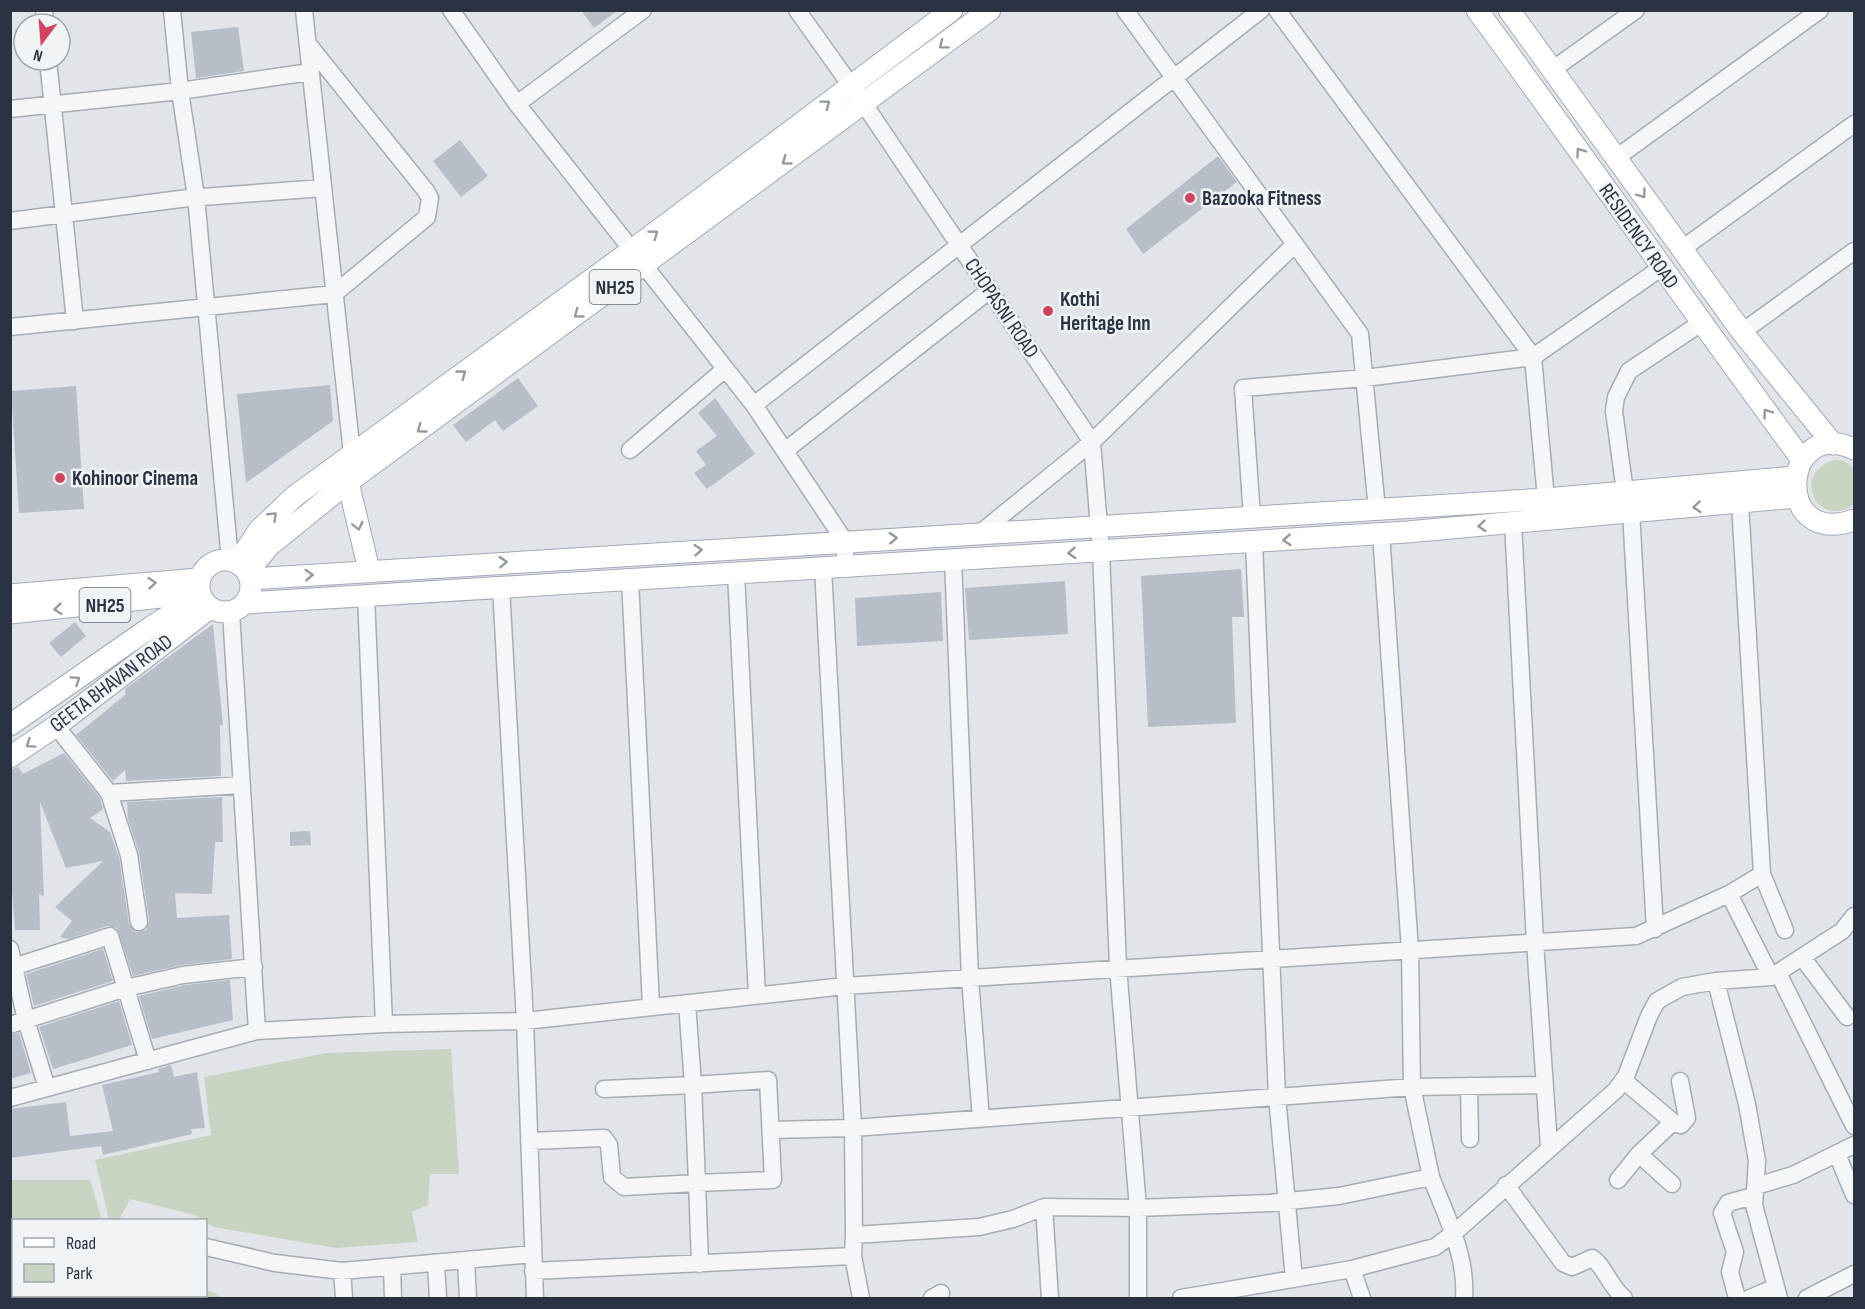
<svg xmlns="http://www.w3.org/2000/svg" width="1865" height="1309" font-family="'Sofia Sans Condensed',sans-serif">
<rect width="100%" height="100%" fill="#e1e5ea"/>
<path fill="#c7d4c2" d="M1835,460L1844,461L1854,468V504C1843,513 1828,514 1817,503C1805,483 1813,466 1835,460Z
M451,1049L459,1174H430L428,1205L412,1212L418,1242L336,1248L213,1227L195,1215L130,1199L119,1220H109L95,1160L211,1135L204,1077L326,1053Z
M11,1180H90L102,1220H14V1296H206V1289L223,1298H11Z"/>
<path fill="#b8bec7" d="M581,10H618L594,28Z
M238,27L244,71L196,78L191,32Z
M460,140L488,176L461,197L433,161Z
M1218,156L1237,182L1143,254L1126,229Z
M518,378L538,406L503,431L495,420L466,442L453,425Z
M330,385L333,421L246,483L237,394Z
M76,386L84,509L19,513L11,391Z
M715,398L755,454L707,489L694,473L706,465L696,451L717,436L698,413Z
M1241,569L1244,617H1232L1236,723L1148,727L1141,576Z
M1065,581L1068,634L969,640L965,588Z
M941,592L943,641L857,646L855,598Z
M75,622L86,636L61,657L49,643Z
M213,624L223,725H220L221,776L126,781L125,770L113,781L76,735L125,695V689Z
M64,753L100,798L103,809L90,818L110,832L119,857L129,924L136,932L146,930L149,920L139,853L128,819L127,802L222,797L223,842H215L212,894L175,893L177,918L229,915L232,959L182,965L133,976L117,928L107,926L68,939L60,937L72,921L55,907L103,861L66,868L40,802L44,897L39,893L40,930H15L10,866V770L18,767L23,774Z
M310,831L311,845L290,846V832Z
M103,949L113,981L34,1006L26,974Z
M230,980L233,1020L152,1039L139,996L185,985Z
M119,1001L132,1045L53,1069L39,1027Z
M19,1033L31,1073L10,1079V1035Z
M171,1065L174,1077L197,1072L205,1128L191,1129L192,1134L103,1155L101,1146L10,1158V1109L66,1102L70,1136L113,1131L102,1085L159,1072L158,1069Z"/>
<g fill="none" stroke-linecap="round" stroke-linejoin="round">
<defs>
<path id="minor" d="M44,10L45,24
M172,10L180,91L196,197L230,560
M304,10L352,454
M451,10L517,104L754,405L844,540L846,566
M797,10L864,104L1092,442L1101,551L1118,967L1138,1208V1298
M1125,10L1360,334L1377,510
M1277,10L1533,357L1546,499
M48,60L75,321
M1552,70L1636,10
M517,104L643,10
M10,109L180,91L310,72
M1616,158L1820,10
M10,221L188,198L323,188
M1682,249L1854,124
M10,327L334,294L427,217L430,198L426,191L308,44
M1742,332L1854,251
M754,405L1261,10
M630,450L725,369
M786,450L990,290
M1625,492L1614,411L1616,397L1629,371L1701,323
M1631,512L1655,929
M1252,517L1243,388L1365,378L1533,357L1661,268
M1513,523L1535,942L1549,1147
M979,534L1092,442L1295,244
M1254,542L1277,1097L1294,1279
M953,560L970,978L981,1119
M823,568L853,1128L854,1235
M736,573L757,995
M630,579L651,1006
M501,587L525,1021L535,1298
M366,595L384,1024
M231,612L257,1031
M56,726L109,793L129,855L139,922
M109,793L242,785
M1762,874L1785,930
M1729,894L1771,977
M10,949L26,1020L47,1088
M1802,957L1847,1017
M13,967L110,936L148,1061
M1778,973L1854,1126
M1716,981L1747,1104L1757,1161L1754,1205L1779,1298
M687,1003L693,1085L768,1080L773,1180L697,1183L700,1264
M10,1025L126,988L183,975L254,967
M1623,1080L1673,1122L1681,1125L1687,1118L1680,1081
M1469,1086L1470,1139
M10,1098L257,1031L384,1024L525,1021L845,986L1636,936L1729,894L1762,874L1740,503
M771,1130L853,1128L1412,1087L1544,1085
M529,1141L604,1138L609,1145L612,1177L624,1187L697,1183L693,1085L604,1089
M1837,1154L1854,1195
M1431,1177C1446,1216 1467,1255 1464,1298
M1618,1180L1639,1154
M1672,1184L1639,1154L1673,1122
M1506,1185L1563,1263L1572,1267L1592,1258C1604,1265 1610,1287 1624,1298
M1756,1186L1793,1175L1854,1145
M1044,1207L1050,1298
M206,1247L275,1263L342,1271L533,1254
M853,1256L861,1298
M466,1261L468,1298
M436,1264L438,1298
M392,1267L393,1298
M1352,1269L1362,1298
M342,1271L344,1298
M533,1271L853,1256L854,1235L979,1227L1013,1219L1044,1207L1138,1208L1269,1203L1339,1196L1431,1177L1412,1087L1410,950L1381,534
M932,1298L941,1293
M1181,1298L1352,1269L1435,1247L1454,1233L1616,1090L1626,1076L1649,1016L1657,1001L1682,987L1716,981L1771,977L1842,931L1854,916
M1737,1298L1730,1272L1735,1252L1722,1213L1728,1203L1753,1196
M1750,1298L1774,1288
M1807,1298L1854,1274"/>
<path id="major" d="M1477,10C1587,160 1692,311 1802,460
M1509,10L1742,332L1833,444
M1854,449C1781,415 1772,549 1854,520
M348,482L369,570
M199 586a26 26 0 1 1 52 0a26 26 0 1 1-52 0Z
M238,562L259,530L295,496L632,250L952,10
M247,572L270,545L348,482L990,10
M250,579L1546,499L1794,477
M10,595L199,579
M246,603L1407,532L1797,497
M10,613L199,593
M10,725L151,627L201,596
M10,757L56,726L210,608"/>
</defs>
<use href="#minor" stroke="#a6acb4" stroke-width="19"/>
<use href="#major" stroke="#a0aab6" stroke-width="23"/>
<use href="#minor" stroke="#f4f6f8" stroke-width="16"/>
<use href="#major" stroke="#fff" stroke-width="21"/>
</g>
<defs><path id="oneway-chevron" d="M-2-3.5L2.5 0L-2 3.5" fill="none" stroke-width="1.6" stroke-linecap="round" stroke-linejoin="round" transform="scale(1.5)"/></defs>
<g stroke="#9499a0">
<use href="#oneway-chevron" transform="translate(943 45) rotate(143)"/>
<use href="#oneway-chevron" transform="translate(826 104) rotate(-37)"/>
<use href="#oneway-chevron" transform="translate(1580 152) rotate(-125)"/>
<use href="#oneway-chevron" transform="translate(786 161) rotate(144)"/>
<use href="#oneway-chevron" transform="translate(1642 194) rotate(54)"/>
<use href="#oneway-chevron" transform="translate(654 234) rotate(-37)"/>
<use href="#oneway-chevron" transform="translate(578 314) rotate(144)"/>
<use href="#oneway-chevron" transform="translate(462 374) rotate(-36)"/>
<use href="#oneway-chevron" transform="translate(1767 413) rotate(-126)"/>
<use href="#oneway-chevron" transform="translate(421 429) rotate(144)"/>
<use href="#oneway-chevron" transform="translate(1697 507) rotate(175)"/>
<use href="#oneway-chevron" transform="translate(273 516) rotate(-44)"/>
<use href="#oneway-chevron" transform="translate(358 526) rotate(76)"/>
<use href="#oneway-chevron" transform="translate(1482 526) rotate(175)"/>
<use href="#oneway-chevron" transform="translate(893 538) rotate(-3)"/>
<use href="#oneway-chevron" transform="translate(1287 540) rotate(176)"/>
<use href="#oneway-chevron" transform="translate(698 550) rotate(-4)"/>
<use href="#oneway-chevron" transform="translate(1072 553) rotate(176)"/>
<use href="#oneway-chevron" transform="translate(503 562) rotate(-4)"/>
<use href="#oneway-chevron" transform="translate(309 575) rotate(-4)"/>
<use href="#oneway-chevron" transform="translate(152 583) rotate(-5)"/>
<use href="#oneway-chevron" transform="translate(58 609) rotate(175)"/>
<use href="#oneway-chevron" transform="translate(76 680) rotate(-35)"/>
<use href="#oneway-chevron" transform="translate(30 744) rotate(146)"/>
</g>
<g fill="#d2435e" stroke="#f1f4f7" stroke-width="2">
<circle cx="1190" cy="198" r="6"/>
<circle cx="1048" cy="311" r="6"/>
<circle cx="60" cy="478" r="6"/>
</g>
<g text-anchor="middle" stroke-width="5" stroke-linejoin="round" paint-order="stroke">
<g fill="#f1f4f7" stroke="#656d78" stroke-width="1.5">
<rect x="589.5" y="270" width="51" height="34" rx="4.5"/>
<rect x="79.5" y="588" width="51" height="34" rx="4.5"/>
</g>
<g font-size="20" font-weight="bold" fill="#293342">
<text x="615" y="294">NH25</text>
<text x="105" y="612">NH25</text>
</g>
<g font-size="21" font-weight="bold" fill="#293342" stroke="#f1f4f7" text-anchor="start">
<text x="1202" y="205">Bazooka Fitness</text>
<text x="1060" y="306">Kothi<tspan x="1060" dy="24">Heritage Inn</tspan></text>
<text x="72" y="485">Kohinoor Cinema</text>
</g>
<g font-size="21" fill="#293342" stroke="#f1f4f7">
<text transform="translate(1639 236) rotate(55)" y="7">RESIDENCY ROAD</text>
<text transform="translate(1002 308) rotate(56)" y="7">CHOPASNI ROAD</text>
<text transform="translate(111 683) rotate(-37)" y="7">GEETA BHAVAN ROAD</text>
</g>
</g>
<rect width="1865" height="1309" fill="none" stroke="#293342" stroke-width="24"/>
<rect x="12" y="1219" width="195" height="78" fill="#f1f4f7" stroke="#a1a7af" stroke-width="1.5"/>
<rect x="24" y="1238" width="30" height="9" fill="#ffffff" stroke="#a1a7af" stroke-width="1.5"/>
<text x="66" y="1249" font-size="18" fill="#293342">Road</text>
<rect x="24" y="1264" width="30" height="18" fill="#c7d4c2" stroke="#a1a7af" stroke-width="1.5"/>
<text x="66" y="1279" font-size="18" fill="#293342">Park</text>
<g transform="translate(42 42) rotate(196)"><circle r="28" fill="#f1f4f7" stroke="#a1a7af" stroke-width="1.5"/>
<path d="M0-4.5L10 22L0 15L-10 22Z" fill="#d2435e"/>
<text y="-9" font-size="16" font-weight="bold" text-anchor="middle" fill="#293342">N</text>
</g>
</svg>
